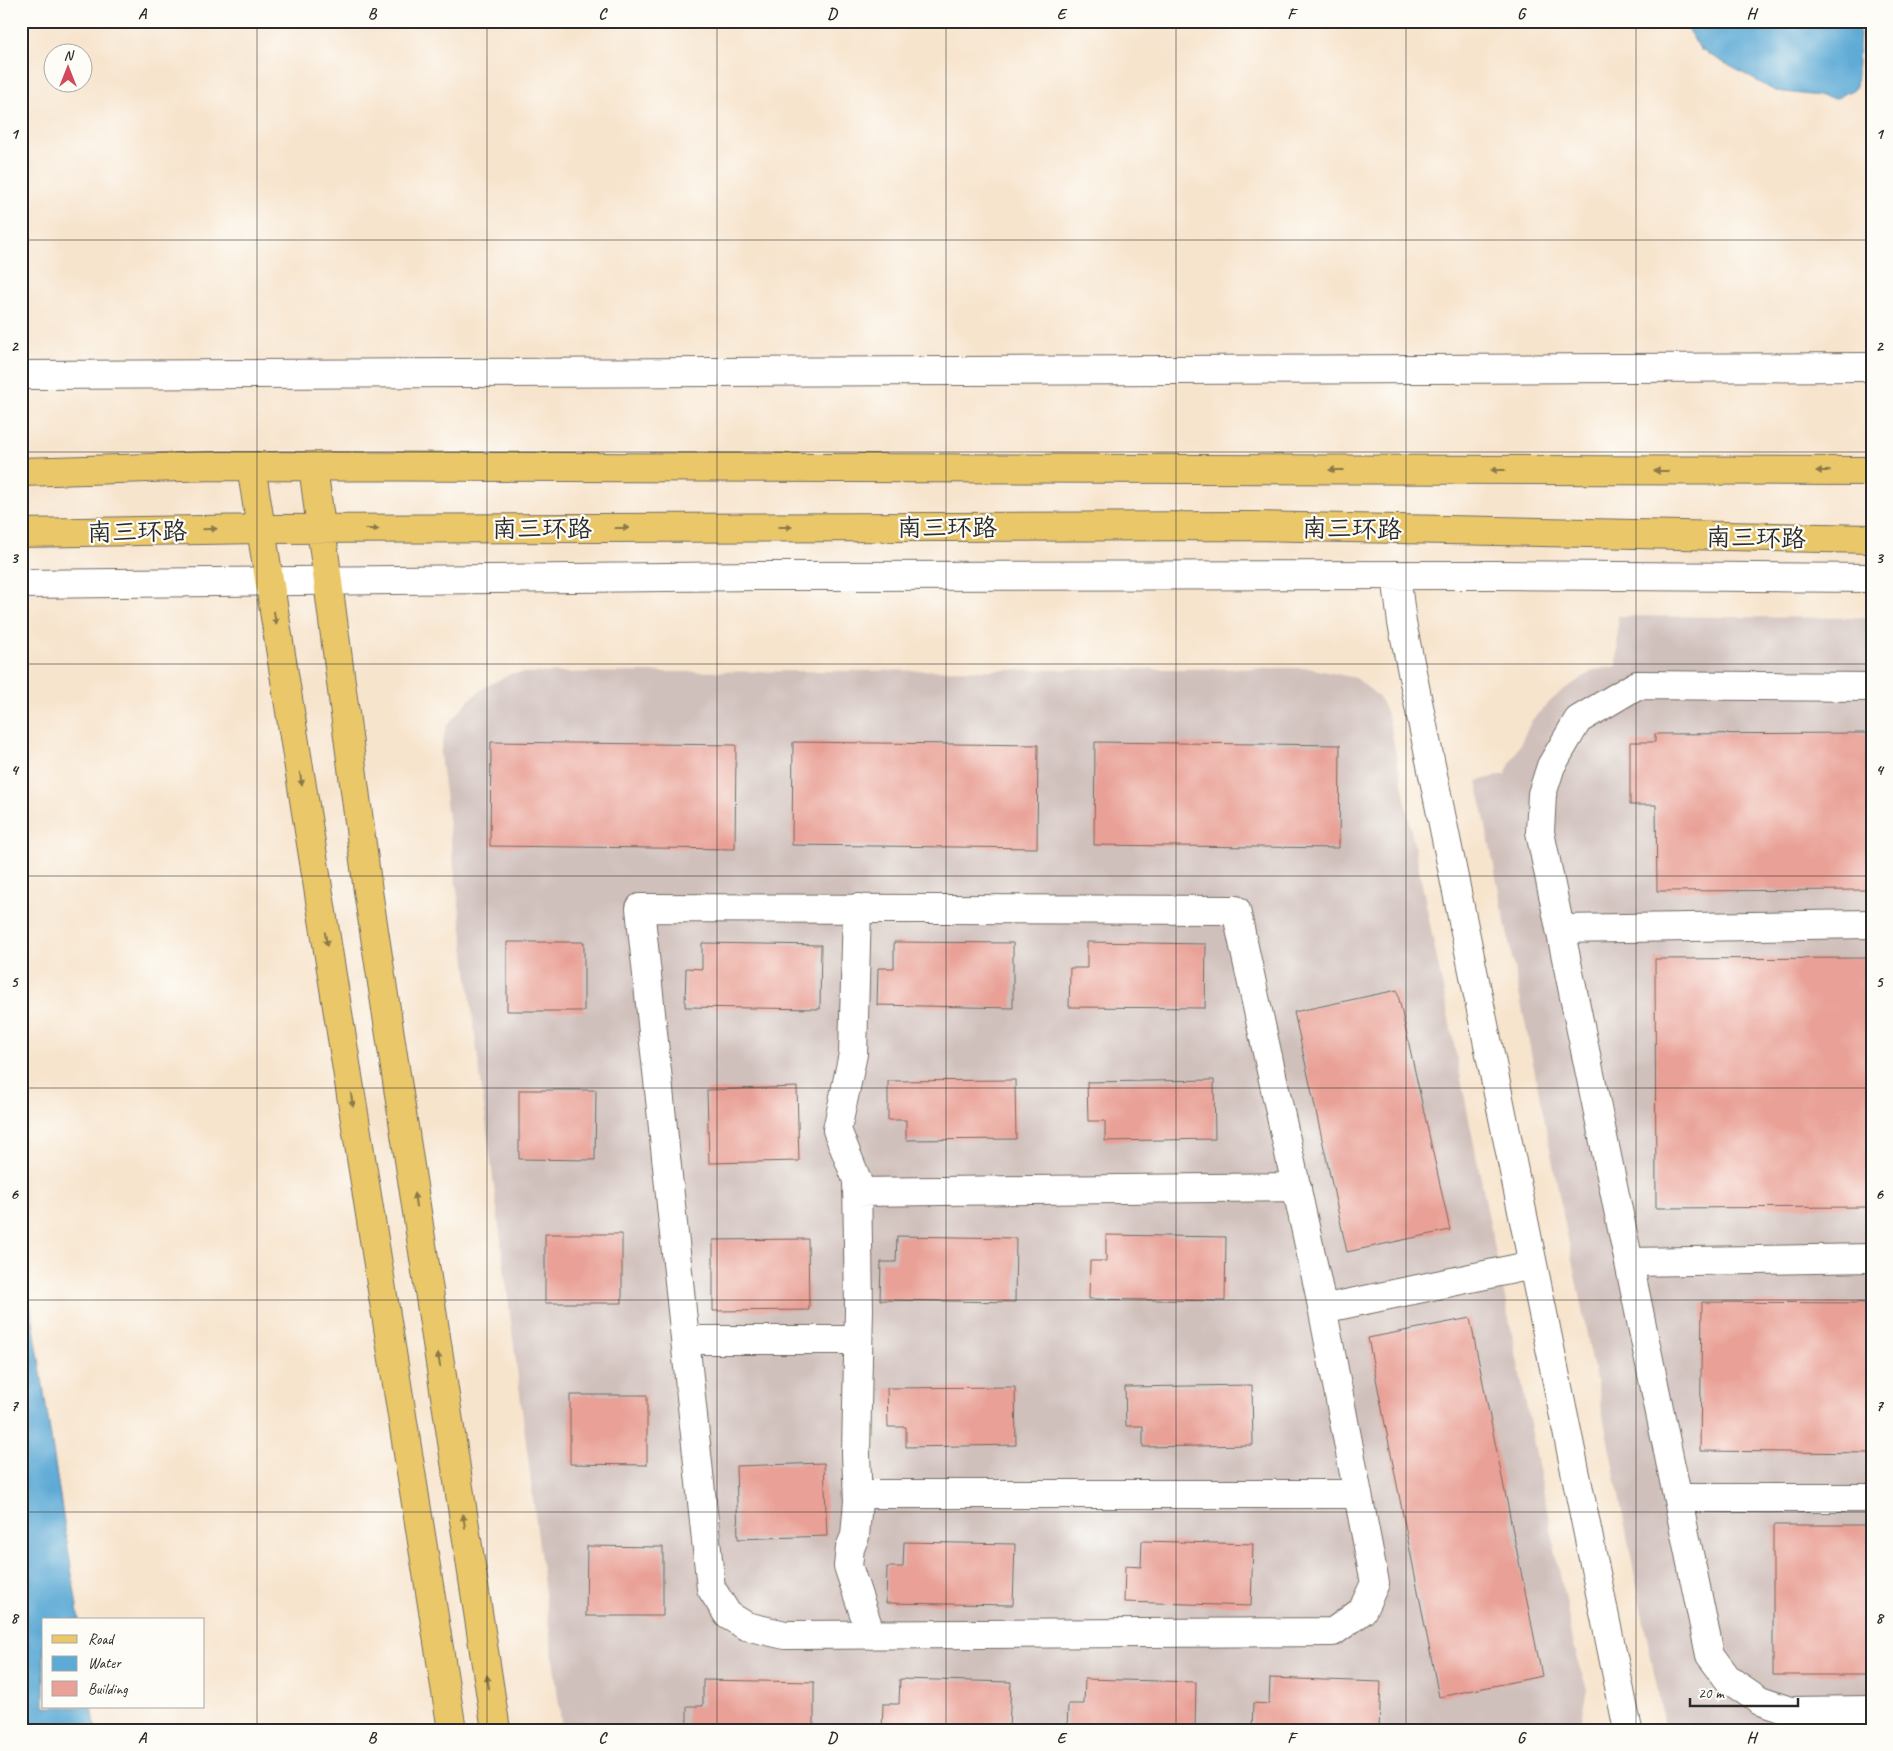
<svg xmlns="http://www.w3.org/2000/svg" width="1893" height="1751" font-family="Caveat,'LXGW WenKai TC',sans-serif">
<rect width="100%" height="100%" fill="#fdfcf7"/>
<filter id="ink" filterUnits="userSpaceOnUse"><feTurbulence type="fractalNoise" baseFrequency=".02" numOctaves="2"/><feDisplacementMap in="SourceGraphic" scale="10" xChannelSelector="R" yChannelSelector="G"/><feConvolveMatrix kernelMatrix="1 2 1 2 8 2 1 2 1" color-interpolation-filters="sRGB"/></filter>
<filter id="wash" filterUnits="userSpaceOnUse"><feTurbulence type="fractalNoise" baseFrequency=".0096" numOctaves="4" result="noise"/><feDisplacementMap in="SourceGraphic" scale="20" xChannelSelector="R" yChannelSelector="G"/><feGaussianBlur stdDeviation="1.12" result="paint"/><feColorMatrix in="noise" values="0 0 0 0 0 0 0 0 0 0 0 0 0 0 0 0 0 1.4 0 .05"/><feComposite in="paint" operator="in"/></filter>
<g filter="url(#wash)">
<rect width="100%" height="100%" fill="#f7e4cd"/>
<path fill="#d0c0bc" d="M1618,616L1872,618V1730H1673L1664,1723L1477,781L1505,774L1532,720L1545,706L1562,691L1594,670L1617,666Z
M1308,668L1356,678L1379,697L1389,719L1575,1649L1587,1689L1579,1730H562L440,754L446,727L467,702L485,687L512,673Z"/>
<path fill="#5daad6" stroke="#446a80" d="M1682,21H1856L1860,34L1856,88L1837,98L1775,91L1701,50Z
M21,1242L79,1620H44V1707H92L96,1730H21Z"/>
<g id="blocks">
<path fill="#e9a096" d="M1872,733V890L1657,891L1656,805H1630V742H1655V734Z
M491,742L736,745L735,849L490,846Z
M793,742L1038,745L1037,848L792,845Z
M1095,742L1340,745L1339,848L1094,845Z
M507,942H584V1011H507Z
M894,942L1013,943V1008L877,1005L878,968H894Z
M1087,942L1206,944L1205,1008L1069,1007L1070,968H1087Z
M702,943L821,945L820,1009L685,1007L686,968L702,969Z
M1872,958V1207L1656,1208L1655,959Z
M1397,990L1450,1230L1347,1252L1294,1012Z
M1015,1080L1016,1139L906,1140V1120H888V1081Z
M1214,1080L1215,1139L1105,1141V1121H1088L1087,1082Z
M797,1087L799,1161L709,1163L707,1090Z
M519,1090H596L595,1160L519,1159Z
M545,1234H622V1303H545Z
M1106,1235L1226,1237L1225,1301L1089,1299L1090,1261H1106Z
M897,1236L1016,1238L1015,1302L880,1300L881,1262H896Z
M808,1239L809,1310L713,1311V1240Z
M1702,1302L1872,1303V1453L1700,1451Z
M1470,1318L1542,1676L1439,1697L1368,1338Z
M1252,1385L1253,1445L1143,1447V1426H1126L1125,1387Z
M1015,1387L1016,1445L906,1447V1427H888L887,1388Z
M570,1395H647V1465L570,1464Z
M824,1463L827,1536L738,1539L736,1466Z
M1773,1525H1872V1675H1773Z
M1142,1541L1253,1544L1251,1606L1124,1602L1125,1566L1141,1567Z
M904,1542L1015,1544L1013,1605L886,1603L887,1567H903Z
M587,1546L663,1547V1616H586Z
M1270,1678L1381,1682L1379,1730H1252L1253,1703L1269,1704Z
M900,1679L1011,1682L1009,1730H882L883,1704H899Z
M1085,1679L1196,1682L1195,1730H1067L1068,1704H1084Z
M703,1680L814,1682V1730H687V1706H703Z"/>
</g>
</g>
<g filter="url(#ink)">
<use href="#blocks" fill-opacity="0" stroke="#726c64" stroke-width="1"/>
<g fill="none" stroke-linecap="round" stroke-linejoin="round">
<defs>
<path id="minor" d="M21,375L1872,367
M1396,575L1402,623L1628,1730
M21,584L759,576L1491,575L1872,578
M1872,687L1637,685L1578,720L1551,766L1542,794L1540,832L1710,1655L1728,1679L1760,1701L1790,1711L1872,1710
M640,908L1236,910L1319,1291L1375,1583L1362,1611L1333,1632L785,1635L746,1626L728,1615L711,1588Z
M857,908L853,1054L837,1130L857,1180L859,1309L856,1454L858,1501L855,1536L850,1548L848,1566L871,1635
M1560,929L1872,924
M857,1192L1297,1187
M1629,1262L1872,1258
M1322,1309L1533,1265
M686,1340H858
M858,1494H1358
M1678,1498H1872"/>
<path id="major" d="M251,466L452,1730
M313,466L368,891L496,1730
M21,472L214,466L1872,471
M21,533L262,529L1252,526L1872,539"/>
</defs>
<use href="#minor" stroke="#726c64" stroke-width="30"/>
<use href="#major" stroke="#726c64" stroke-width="30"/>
<use href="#minor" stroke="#fff" stroke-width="28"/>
<use href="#major" stroke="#eac769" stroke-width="28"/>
</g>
<defs><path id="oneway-solid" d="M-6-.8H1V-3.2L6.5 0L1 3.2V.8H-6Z" transform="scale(1.25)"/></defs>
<g fill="#8a794a">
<use href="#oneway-solid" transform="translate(1336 470) rotate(-180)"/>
<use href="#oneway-solid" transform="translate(1498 470) rotate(-180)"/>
<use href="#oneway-solid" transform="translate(1661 471) rotate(-180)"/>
<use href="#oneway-solid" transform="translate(1823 471) rotate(-180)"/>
<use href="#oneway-solid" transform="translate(785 527)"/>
<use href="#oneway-solid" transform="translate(622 528)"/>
<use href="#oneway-solid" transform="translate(210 529) rotate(-1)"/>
<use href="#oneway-solid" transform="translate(372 529)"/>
<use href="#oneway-solid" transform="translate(275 618) rotate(81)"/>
<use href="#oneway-solid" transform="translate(301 779) rotate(81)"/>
<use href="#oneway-solid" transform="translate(326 939) rotate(81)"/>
<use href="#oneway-solid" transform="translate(352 1100) rotate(81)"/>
<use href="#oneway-solid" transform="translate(415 1200) rotate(-99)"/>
<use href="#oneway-solid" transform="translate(439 1360) rotate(-99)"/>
<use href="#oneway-solid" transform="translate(464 1521) rotate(-99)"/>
<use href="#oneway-solid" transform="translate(488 1682) rotate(-99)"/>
</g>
</g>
<path fill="none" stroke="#2b2b2b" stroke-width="1" stroke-opacity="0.55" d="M257,21V1730M487,21V1730M717,21V1730M946,21V1730M1176,21V1730M1406,21V1730M1636,21V1730M21,240H1872M21,452H1872M21,664H1872M21,876H1872M21,1088H1872M21,1300H1872M21,1512H1872"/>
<g text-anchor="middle" stroke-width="4.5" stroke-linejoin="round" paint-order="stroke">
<g font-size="25" fill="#2b2b2b" stroke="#fdfcf7">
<text x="947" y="536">南三环路</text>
<text x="542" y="537">南三环路</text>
<text transform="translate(1352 528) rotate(1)" y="9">南三环路</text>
<text transform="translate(137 531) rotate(-1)" y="9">南三环路</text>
<text transform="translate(1756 537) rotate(1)" y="9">南三环路</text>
</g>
</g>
<rect width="1893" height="1751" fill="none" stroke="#fdfcf7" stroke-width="55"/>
<rect x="42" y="1618" width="162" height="90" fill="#fdfcf7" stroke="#a9a8a5"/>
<rect x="52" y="1635" width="25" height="8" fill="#eac769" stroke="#a9a8a5"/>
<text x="88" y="1644" font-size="15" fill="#2b2b2b">Road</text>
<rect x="52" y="1656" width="25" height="15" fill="#5daad6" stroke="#a9a8a5"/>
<text x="88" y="1668" font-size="15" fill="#2b2b2b">Water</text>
<rect x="52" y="1681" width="25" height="15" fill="#e9a096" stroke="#a9a8a5"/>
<text x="88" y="1694" font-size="15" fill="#2b2b2b">Building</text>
<g transform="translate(68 68)"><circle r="24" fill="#fdfcf7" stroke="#a9a8a5"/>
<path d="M0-4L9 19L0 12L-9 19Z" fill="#d1495b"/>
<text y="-8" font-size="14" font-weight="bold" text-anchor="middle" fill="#2b2b2b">N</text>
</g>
<path d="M1690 1698v8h108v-8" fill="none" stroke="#2b2b2b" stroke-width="2.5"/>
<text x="1698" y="1698" font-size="15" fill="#2b2b2b" stroke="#fdfcf7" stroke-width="4" paint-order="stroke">20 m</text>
<rect x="28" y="28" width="1838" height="1696" fill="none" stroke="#2b2b2b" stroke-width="2"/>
<g font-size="16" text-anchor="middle" font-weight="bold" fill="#2b2b2b">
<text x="142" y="19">A</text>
<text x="372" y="19">B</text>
<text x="602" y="19">C</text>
<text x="832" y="19">D</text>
<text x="1061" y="19">E</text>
<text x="1291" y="19">F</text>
<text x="1521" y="19">G</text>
<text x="1751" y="19">H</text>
<text x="14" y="139">1</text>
<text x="1879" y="139">1</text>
<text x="14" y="351">2</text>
<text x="1879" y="351">2</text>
<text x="14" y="563">3</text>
<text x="1879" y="563">3</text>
<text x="14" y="775">4</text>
<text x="1879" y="775">4</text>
<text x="14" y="987">5</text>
<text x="1879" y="987">5</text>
<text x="14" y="1199">6</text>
<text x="1879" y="1199">6</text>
<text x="14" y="1411">7</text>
<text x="1879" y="1411">7</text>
<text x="14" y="1623">8</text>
<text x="1879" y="1623">8</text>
<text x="142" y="1743">A</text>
<text x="372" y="1743">B</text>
<text x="602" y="1743">C</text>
<text x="832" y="1743">D</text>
<text x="1061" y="1743">E</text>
<text x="1291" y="1743">F</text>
<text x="1521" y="1743">G</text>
<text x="1751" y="1743">H</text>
</g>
</svg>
